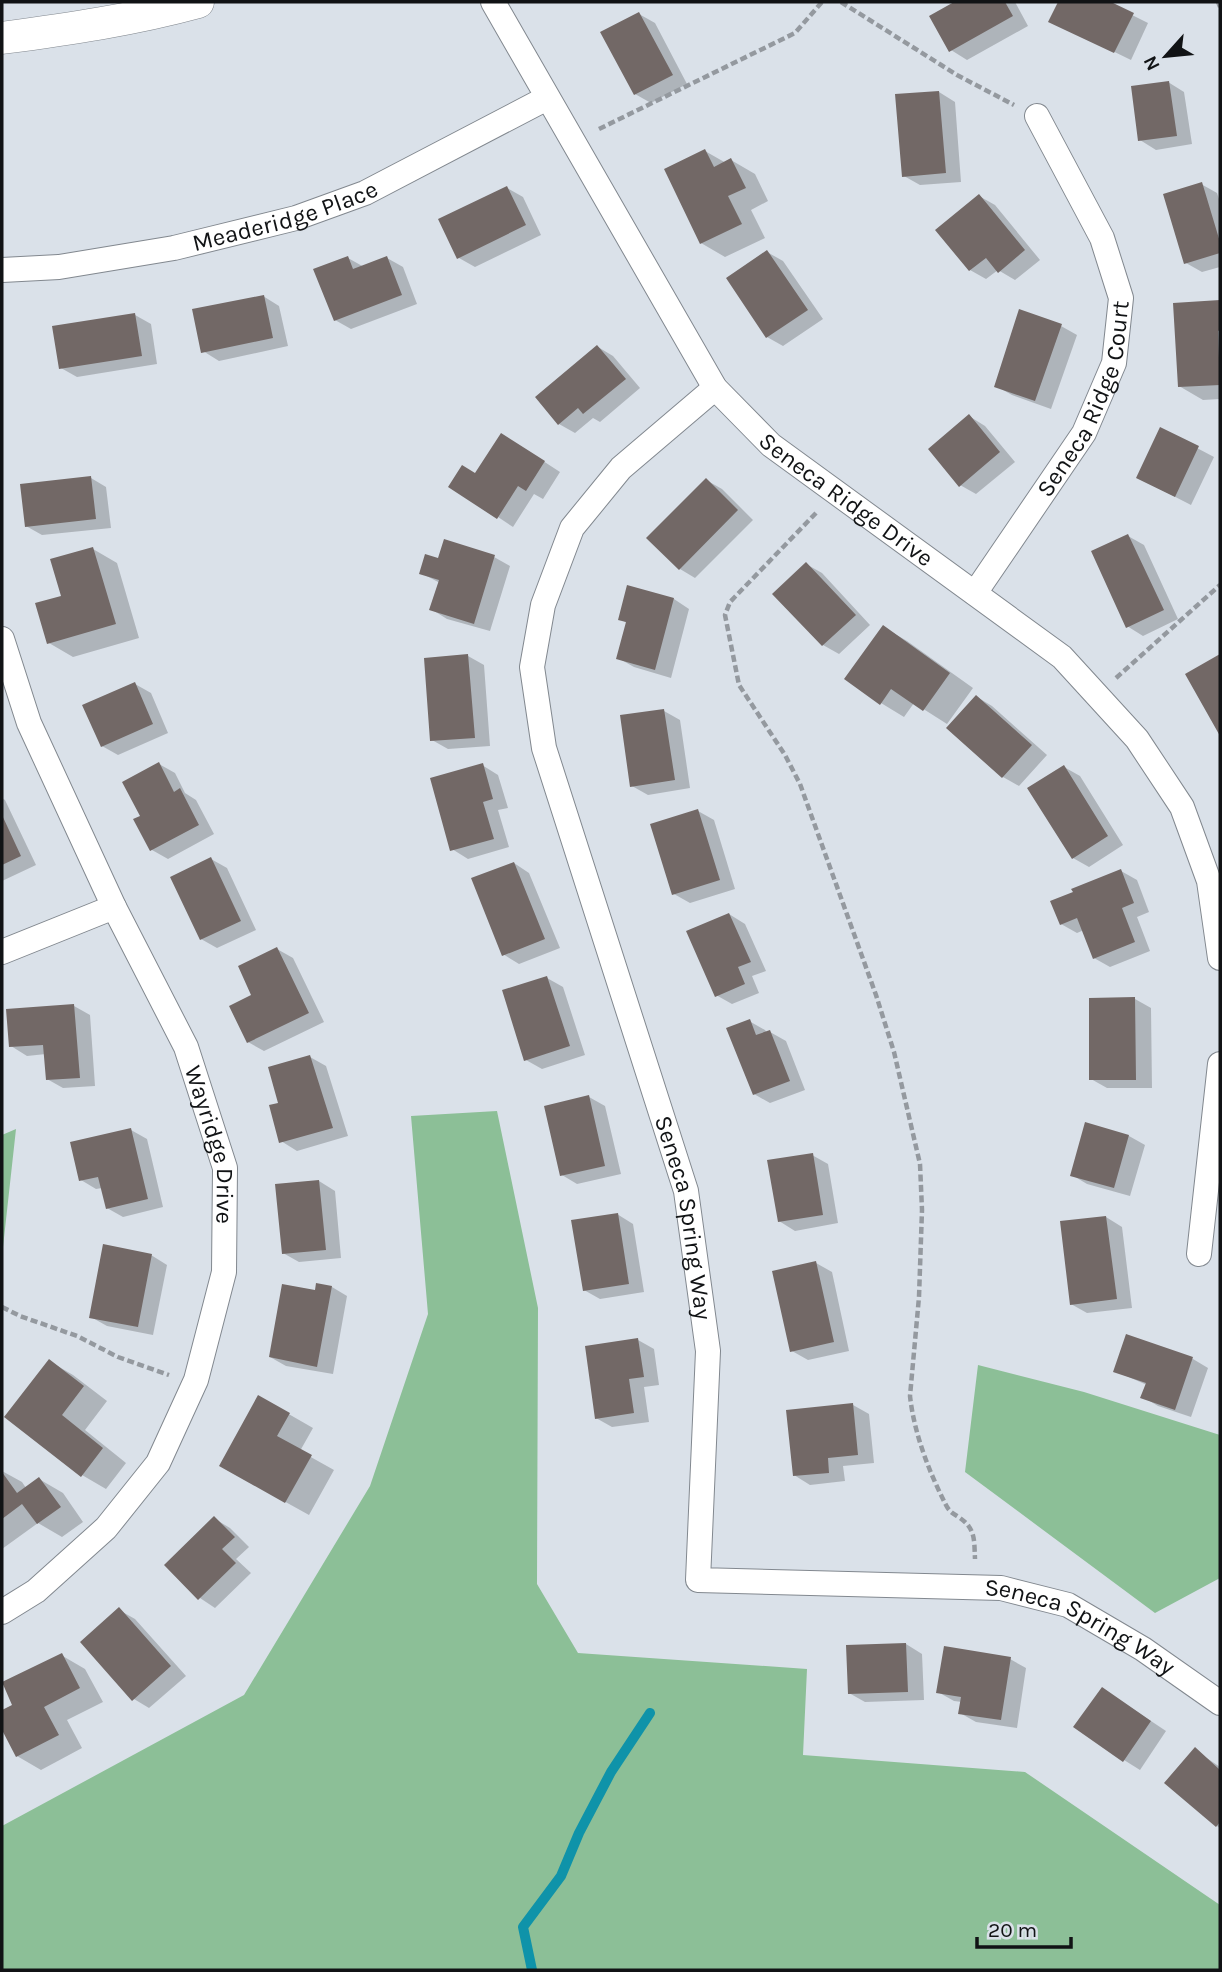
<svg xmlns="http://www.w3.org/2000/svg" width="1222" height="1972" font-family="Karla,sans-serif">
<rect width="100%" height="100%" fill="#dae1e9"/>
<path fill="#8cbf97" d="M497,1111L538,1308L537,1584L578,1653L807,1669L803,1755L1025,1772L1220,1905V1970H2V1826L244,1695L370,1486L428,1314L411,1116Z
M16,1129L2,1256V1135Z
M978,1365L1084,1392L1220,1435V1578L1155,1613L965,1472Z"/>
<path fill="#0003" d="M958,2H1015L1028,26L967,60L951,50L932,16Z
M1060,2H1106L1148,23L1131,60L1051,21Z
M639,14L655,23L687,84L651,103L635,94Z
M1168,82L1184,92L1192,144L1156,150L1140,140Z
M939,92L955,102L961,182L920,185L904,176Z
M705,151L726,163L731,160L755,174L768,201L751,210L765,238L725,257L701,243Z
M1201,184L1217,193L1220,202V267L1202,272L1186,263Z
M507,188L523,197L541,235L475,267L459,258Z
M979,196L995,205L1040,260L1015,280L998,270L986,279L970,270Z
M767,252L783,261L823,319L783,346L767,337Z
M348,258L364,267L387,258L403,267L417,304L351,329L335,320Z
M263,296L279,306L288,346L219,361L203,351Z
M1220,302V399L1203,400L1179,386L1175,304Z
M135,315L151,324L157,364L77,377L61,368Z
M1061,326L1077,335L1051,409L1012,395L996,386Z
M598,347L613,356L640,388L600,422L593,418L575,433L559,424Z
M969,416L985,426L1015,462L976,494L960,485Z
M1161,429L1214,457L1191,505L1154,486Z
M517,444L560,472L543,499L534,494L513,527L498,517L476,475Z
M91,478L106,487L111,528L42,535L26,526Z
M706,480L722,489L753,520L695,578L680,569Z
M1128,536L1144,545L1178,619L1143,636L1127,626Z
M93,549L117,563L139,638L73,657L49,643Z
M494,557L510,566L490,631L447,619L431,609L440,583L421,573L439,560Z
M806,564L822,573L870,625L839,654L823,645L775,594Z
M628,587L674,599L689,609L671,678L634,667L618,658L627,623L620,619Z
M883,627L907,641L973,688L947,724L914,703L904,717L881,703Z
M468,656L484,665L490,746L448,749L432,740Z
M135,684L151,693L168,733L118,755L102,746Z
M977,697L992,706L1047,755L1019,786L1003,777L949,728Z
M664,711L680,720L690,788L648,795L632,786Z
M159,764L175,773L185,793L196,800L214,834L168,859L152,850L142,816Z
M482,765L498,775L508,808L498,810L509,847L468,859L452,849Z
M1064,767L1080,776L1123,845L1089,867L1073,858Z
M2,798L5,800L36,865L2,881Z
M698,811L714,820L735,889L690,903L674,894Z
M211,859L227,868L256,930L217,948L201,939Z
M514,863L529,873L560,948L519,964L503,954Z
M1121,871L1137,880L1149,912L1137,917L1150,951L1110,967L1094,958L1084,930L1077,933L1061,924Z
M729,914L745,924L766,971L752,976L759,993L732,1004L716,995Z
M277,949L293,958L324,1022L264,1051L248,1042L254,996Z
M547,978L563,987L585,1055L542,1069L526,1060Z
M1135,999L1151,1008L1152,1088H1107L1091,1079Z
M74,1006L90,1015L95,1086L63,1088L47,1079L46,1054L27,1056L11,1046Z
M749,1021L765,1030L767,1033L770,1032L786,1041L805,1090L770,1103L754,1094Z
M310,1057L326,1066L348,1136L297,1151L281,1141V1104Z
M589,1097L605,1106L621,1174L577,1184L562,1175Z
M1086,1124L1129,1136L1145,1145L1130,1196L1087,1184L1072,1175Z
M131,1130L147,1139L163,1207L123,1217L107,1208L102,1188L96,1189L81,1180Z
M812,1155L828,1164L838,1223L795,1231L779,1221Z
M319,1181L335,1191L341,1258L299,1262L283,1253Z
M617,1214L633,1224L644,1292L600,1299L584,1290Z
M1106,1217L1122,1227L1132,1308L1087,1313L1071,1304Z
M151,1255L167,1265L153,1335L107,1326L91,1317Z
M816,1263L832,1272L849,1351L808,1360L792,1351Z
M332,1287L347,1296L333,1374L286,1366L270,1357L316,1292Z
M1128,1336L1193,1359L1208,1368L1191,1417L1158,1406L1143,1397L1147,1385L1115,1371Z
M638,1340L654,1349L659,1385L644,1387L649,1422L612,1427L596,1418Z
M49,1361L73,1375L107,1401L85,1430L126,1463L106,1489L82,1475L6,1417Z
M259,1397L313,1428L300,1451L334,1470L309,1515L221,1466Z
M853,1405L869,1414L874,1463L843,1466L845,1481L810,1485L794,1475Z
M2,1471L22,1482L26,1488L39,1479L63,1493L83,1522L62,1537L38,1523L2,1549Z
M215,1519L230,1528L249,1547L236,1559L251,1573L215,1608L200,1598Z
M119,1610L135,1619L186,1676L149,1708L134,1699Z
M906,1644L922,1654L924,1700L865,1702L849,1693Z
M61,1655L85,1669L103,1702L67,1720L82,1748L41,1770L17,1756L2,1726V1712L15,1705Z
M1010,1659L1026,1668L1017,1728L976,1722L960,1713L962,1702L954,1701L938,1692Z
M1103,1689L1166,1731L1140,1770L1124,1760Z
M1195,1750L1220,1767V1828L1217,1826Z"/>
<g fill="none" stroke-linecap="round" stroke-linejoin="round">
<path stroke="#0f93a9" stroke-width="10" d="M532,1970L523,1927L561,1876L579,1833L611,1772L650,1713"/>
</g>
<path fill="#726866" d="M954,2H1005L1013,16L949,52L929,16Z
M1058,2H1111L1134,13L1114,53L1048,22Z
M639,12L673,75L634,95L600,32Z
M1169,81L1177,136L1138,141L1131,86Z
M939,91L946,173L902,177L895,94Z
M705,149L714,167L731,158L746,188L728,196L742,224L700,244L664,169Z
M1202,182L1220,242V253L1184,264L1163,194Z
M507,186L526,225L457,259L438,219Z
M979,194L1025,250L998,273L986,258L969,271L935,230Z
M767,250L808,310L766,338L726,278Z
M348,256L353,269L387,256L402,295L334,321L313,269Z
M264,295L273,338L201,353L192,309Z
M1220,300V330L1218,331L1220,385L1178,387L1173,303Z
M1019,309L1062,324L1035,401L994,387Z
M135,313L142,356L59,369L52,326Z
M597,345L626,379L583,414L578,408L558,425L535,397Z
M969,414L1000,452L959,487L928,449Z
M1160,427L1199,446L1175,497L1136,478Z
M501,433L545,461L526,491L518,486L497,519L448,487L462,465L475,473Z
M91,476L96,519L25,527L20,484Z
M706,478L738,510L679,570L646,538Z
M1128,534L1164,610L1126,628L1091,551Z
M444,539L495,555L474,624L429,610L439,580L419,574L425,554L438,558Z
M93,547L116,624L47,644L35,603L61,596L50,559Z
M806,562L856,615L822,646L772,594Z
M627,585L674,598L655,670L616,659L626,622L618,620Z
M883,625L950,673L923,711L891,689L880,705L844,679Z
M468,654L475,738L430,741L424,658Z
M1220,654V736L1185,674Z
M135,682L153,724L101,747L82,705Z
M976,695L1032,745L1002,778L946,728Z
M664,709L675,780L630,787L620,715Z
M159,762L174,792L180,788L199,825L150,851L133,819L140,816L122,782Z
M483,763L493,799L483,802L494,839L450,851L430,778Z
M1064,765L1108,836L1072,859L1027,788Z
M698,809L720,880L672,895L650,824Z
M2,815L21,856L2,865Z
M211,857L241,921L200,940L170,877Z
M514,862L545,939L502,956L471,878Z
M1121,869L1134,903L1122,908L1135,942L1093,959L1077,918L1060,925L1050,901L1073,892L1071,889Z
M729,913L751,962L738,967L745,984L715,997L686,931Z
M277,947L309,1013L247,1043L229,1006L251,995L238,966Z
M547,976L570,1046L524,1061L502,990Z
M1135,997L1136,1080H1089V998Z
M74,1004L80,1078L46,1080L43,1045L9,1047L6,1009Z
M750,1019L756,1035L770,1030L790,1081L753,1095L726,1028Z
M310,1055L333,1128L279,1143L269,1105L278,1103L268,1067Z
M589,1095L605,1166L560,1176L544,1106Z
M1085,1122L1129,1135L1114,1188L1070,1176Z
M131,1128L148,1199L106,1209L98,1177L79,1181L70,1142Z
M813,1153L823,1215L778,1222L767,1160Z
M319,1180L326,1250L282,1254L275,1184Z
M618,1213L629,1284L583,1291L571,1220Z
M1106,1216L1117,1299L1070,1305L1060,1221Z
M103,1244L152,1254L138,1327L89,1318Z
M816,1261L834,1342L790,1352L772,1271Z
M316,1283L332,1286L317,1367L269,1357L282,1284L315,1290Z
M1126,1334L1193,1357L1175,1410L1140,1398L1146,1383L1113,1372Z
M638,1338L644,1377L629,1379L634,1413L595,1419L585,1346Z
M49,1359L84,1386L62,1415L103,1448L81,1477L4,1417Z
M258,1395L290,1413L277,1436L312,1455L285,1503L219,1466Z
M853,1403L858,1455L828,1458L829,1473L793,1476L786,1410Z
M2,1472L17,1493L39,1477L61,1507L37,1524L22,1504L2,1519Z
M214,1516L235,1537L222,1549L236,1563L198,1600L164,1565Z
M119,1607L171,1666L132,1701L80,1642Z
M906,1643L908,1692L848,1694L846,1645Z
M944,1646L1011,1657L1001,1720L958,1714L961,1697L936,1693Z
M62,1653L80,1688L44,1707L59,1735L16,1757L2,1730V1710L12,1705L2,1682Z
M1102,1687L1151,1721L1123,1762L1073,1727Z
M1195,1747L1220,1770V1822L1216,1827L1164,1783Z"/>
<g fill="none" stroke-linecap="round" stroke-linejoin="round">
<defs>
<g id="minor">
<path id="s1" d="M493,2L715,388L771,445L1062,657L1137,739L1182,807L1209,881L1220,958"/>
<path id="s2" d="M2,270L59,267L174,248L296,218L365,193L547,98"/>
<path id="s3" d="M715,388L621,468L572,528L543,605L532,667L544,748L686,1191L708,1351L698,1580L1001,1588L1068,1605L1143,1649L1220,1703"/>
<path id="s4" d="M975,593L1084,433L1114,363L1121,298L1102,238L1037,116"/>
<path id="s5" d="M2,639L29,723L114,907L186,1047L225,1168L224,1272L196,1380L158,1463L106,1528L36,1591L2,1612"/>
<path d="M2,952L114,907"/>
<path d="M1199,1254L1220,1064"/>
</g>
<path id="tertiary" d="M2,38C69,29 132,20 198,2"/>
</defs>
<use href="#minor" stroke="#82888f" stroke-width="26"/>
<use href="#tertiary" stroke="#82888f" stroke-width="33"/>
<path stroke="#94999f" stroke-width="4.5" stroke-dasharray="7 3.5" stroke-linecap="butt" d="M841,2L957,75L1014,105
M1218,2L1220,7
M599,129L795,33L822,2
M816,513L730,602L725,615L739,685L785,755L800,784L876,995L894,1052L920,1164L922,1210L919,1297L910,1396C914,1433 929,1472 946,1505C949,1511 952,1513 957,1516C976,1528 974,1539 975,1559
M1116,678L1220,585
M2,1307L20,1316L77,1336L118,1357L169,1375"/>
<use href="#minor" stroke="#fff" stroke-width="24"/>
<use href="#tertiary" stroke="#fff" stroke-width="32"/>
</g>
<g text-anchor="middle" stroke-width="5" stroke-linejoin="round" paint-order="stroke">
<g font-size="24" fill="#111315" stroke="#dae1e9">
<text dy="8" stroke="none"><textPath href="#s2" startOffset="289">Meaderidge Place</textPath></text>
<text dy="8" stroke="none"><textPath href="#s4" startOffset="226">Seneca Ridge Court</textPath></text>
<text dy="8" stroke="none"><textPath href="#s1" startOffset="618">Seneca Ridge Drive</textPath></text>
<text dy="8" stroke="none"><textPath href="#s5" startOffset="550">Wayridge Drive</textPath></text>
<text dy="8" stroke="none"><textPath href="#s3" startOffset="919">Seneca Spring Way</textPath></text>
<text dy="8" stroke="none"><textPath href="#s3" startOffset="1675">Seneca Spring Way</textPath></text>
</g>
</g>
<rect width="1222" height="1972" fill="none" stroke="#111315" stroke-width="7"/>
<g transform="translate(1166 56) rotate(243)" stroke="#dae1e9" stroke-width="5" paint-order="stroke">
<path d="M0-5L12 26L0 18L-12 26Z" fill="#111315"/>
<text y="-10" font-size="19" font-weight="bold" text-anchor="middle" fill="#111315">N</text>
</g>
<path d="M977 1937v10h94v-10" fill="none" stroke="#111315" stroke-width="3.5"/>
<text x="988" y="1937" font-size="21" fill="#111315" stroke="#dae1e9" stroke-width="5" paint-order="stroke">20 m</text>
</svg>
